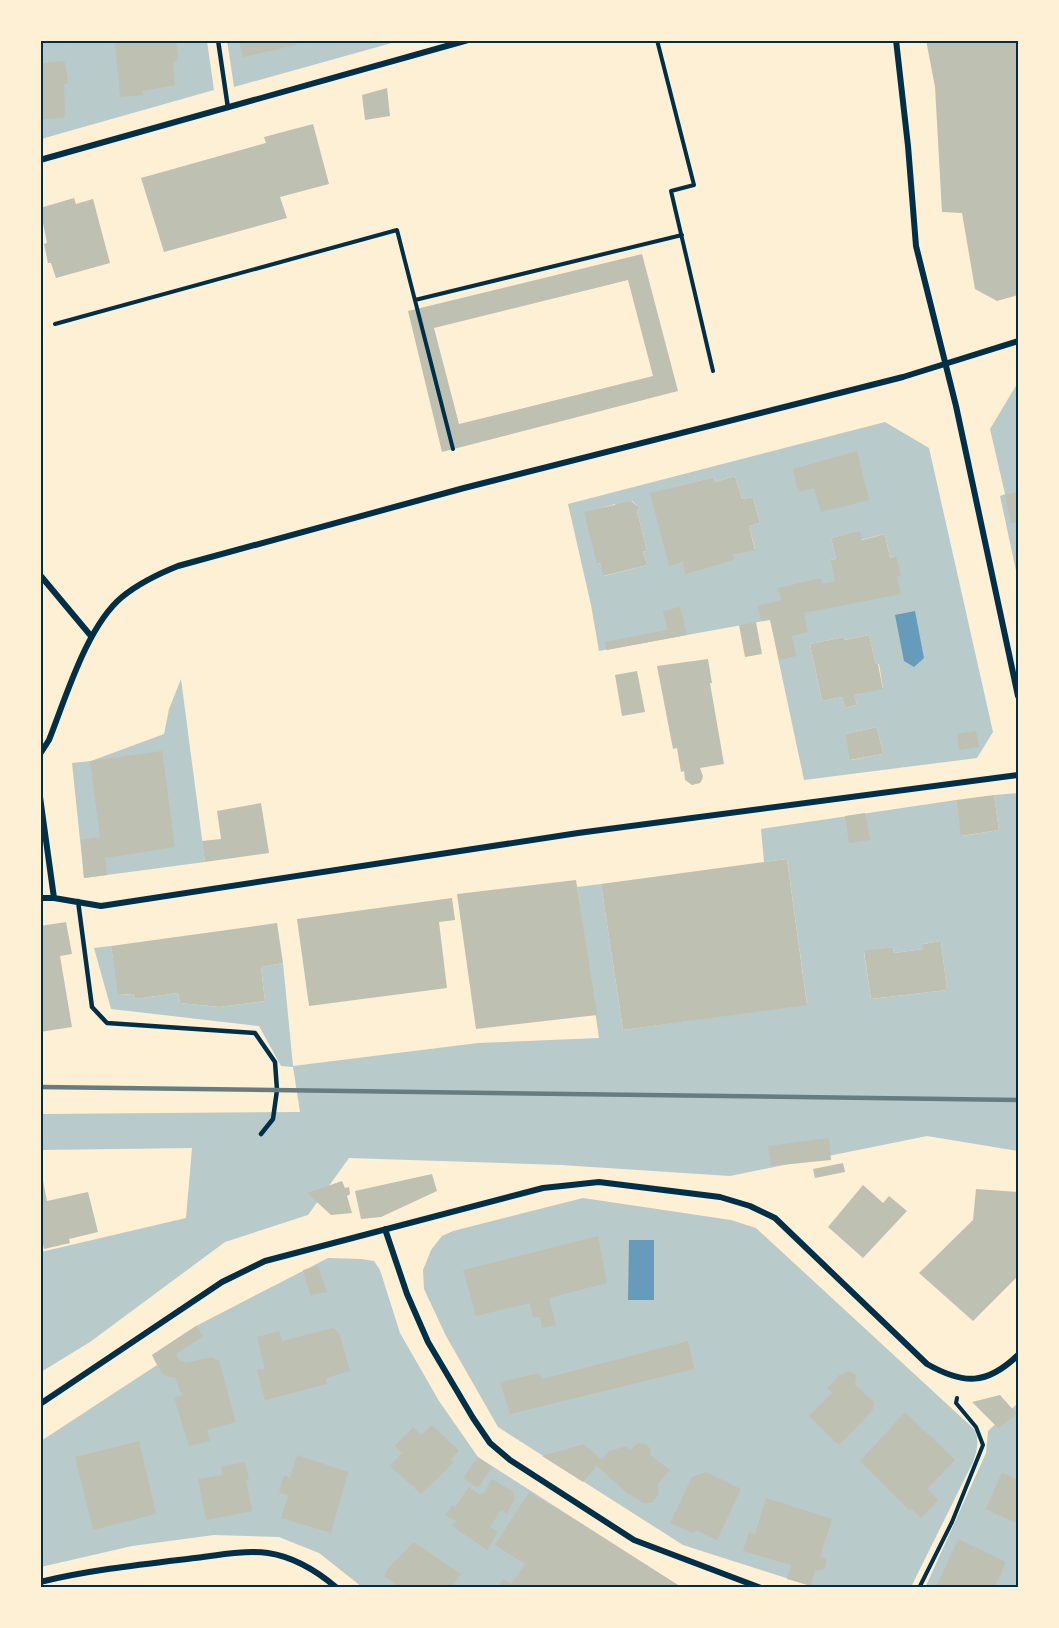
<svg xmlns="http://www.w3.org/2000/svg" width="1059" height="1628" font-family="'Open Sans',sans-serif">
<rect width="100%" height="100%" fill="#fdf0d5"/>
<path fill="#b9caca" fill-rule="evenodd" d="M227,40L399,41L234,87Z
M41,41H207L214,90L41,139Z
M1017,384H1018V580L1000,496L1005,494L990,429Z
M885,422L929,448L993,732L977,758L804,780L770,620L599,651L591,605L568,504ZM735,476L742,499L753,497L760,523L749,526L755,549L733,555V560L685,573L663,490L714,477L715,482ZM632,501L640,508L637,511L647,551L643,552L647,565L604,576L600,563L598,564L585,513L615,504L616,506ZM849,534L852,542L885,534L890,558L896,556L838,590L830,560L836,559L831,538ZM869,635L876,664H879L883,688L854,695L857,705L845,708L842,697L822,701L810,644L844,637L845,640ZM877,727L883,754L851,760L845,734Z
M181,679L205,862L84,878L72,763L91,761L164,734L169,709Z
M1018,793V1151L927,1136L730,1176L561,1165L349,1158L308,1215L225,1242L90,1342L41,1372V1252L186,1218L192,1148L41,1150L40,1114L300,1112L293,1067L281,1066L259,1026L111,1009L94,948L111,946L119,995L133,994L135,999L178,993L180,1003L219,1007L265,1001L261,967L283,963L293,1066L478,1043L599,1038L577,887L601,884L623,1030L807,1004L787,859L764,862L761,829L956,800L962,836L999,830L994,795ZM941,941L947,990L871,999L864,952L893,947L894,953L923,949V944Z
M583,1198L731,1220L756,1228L974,1429C980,1441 977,1450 973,1462L911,1587H814L683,1545L498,1427L446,1336L424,1289L423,1270L431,1250L442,1236L453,1231Z
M328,1258L361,1259L374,1261L380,1270L400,1333L439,1401L478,1457L681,1587H362L319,1553L279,1537L214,1535L132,1546L41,1567V1441L157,1365L152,1355L196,1326Z
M1018,1403V1587L925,1588L986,1453L988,1431Z"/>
<path fill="#669bbc" d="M915,611L924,658L914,667L904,661L895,615Z
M629,1240H654V1300H628Z"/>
<path fill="#bec0b2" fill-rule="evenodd" d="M131,40H176L178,58L173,63L175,85L142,91L143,95L120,97L115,43Z
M239,40H295L297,45L243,57Z
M926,40H1018V295L997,301L975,289L962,213L942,212L935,87Z
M40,58L43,63L65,61L68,83L64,84L65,115L63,118L40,119Z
M387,88L390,116L365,120L362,95Z
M313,124L329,184L280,197L287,218L164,252L141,178L266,143L264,137Z
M74,198L76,204L93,199L110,263L56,278L51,263H48L44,244L47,243L40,208Z
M642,254L678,391L442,452L408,311ZM628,280L653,376L459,424L434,328Z
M857,451L869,500L821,512L814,488L798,492L793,469Z
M735,476L742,499L753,497L760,523L749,526L755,550L733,555L734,560L685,574L682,562L669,566L650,493L714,477L715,482Z
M1018,492V522L1011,523L1005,495Z
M631,501L640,508L637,511L647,551L643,552L647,565L603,576L600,563L597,564L584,512Z
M860,531L862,540L885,534L890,558L896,556L901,576L897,577L901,594L804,613L808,632L792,636L796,656L779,660L770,619L761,621L757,606L782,600L778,588L821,578L822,584L835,581L830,560L836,559L831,538Z
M680,607L687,635L607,650L604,642L667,630L663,611Z
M756,622L762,654L745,657L739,625Z
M869,635L876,664H878L883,689L854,695L857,705L845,708L842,697L822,701L810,644L844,637L845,640Z
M708,659L712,683H710L724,764L700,768L703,776L702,780L700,783L692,785L685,780L684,771L681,772L677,748L673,749L657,666Z
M637,671L645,712L622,716L615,675Z
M877,727L883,754L850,760L845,734Z
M976,731L979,747L959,750L957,734Z
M162,751L175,847L105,858L107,875L84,878L81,840L100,837L90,761Z
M994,795L999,830L961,836L956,800Z
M261,803L269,853L205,862L202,841L221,839L217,811Z
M865,813L870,840L849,843L845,816Z
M787,859L807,1005L623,1030L601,884Z
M576,880L597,1015L476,1029L457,894Z
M452,898L455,920L439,922L447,988L309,1006L297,919Z
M66,922L72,954L60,956L72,1027L40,1032V926Z
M277,923L283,963L261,967L265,1001L219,1007L180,1003L178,993L135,999L133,994L118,995L111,946Z
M941,941L947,990L871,999L864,951L893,947L894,953L923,949V944Z
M829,1138L831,1160L771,1166L768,1146Z
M843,1163L845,1172L815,1178L813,1169Z
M432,1174L437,1191L381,1217L361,1219L355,1191Z
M43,1181L47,1201L88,1192L98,1232L69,1239L70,1243L44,1249L40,1230V1182Z
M342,1181L345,1188L349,1187L350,1194L347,1196L352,1213L331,1215L307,1193Z
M863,1185L883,1203L889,1196L907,1211L863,1258L828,1227Z
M976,1189L1018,1192V1276L973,1321L919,1273L973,1220Z
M598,1236L607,1283L549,1298L556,1325L542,1328L540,1317H533L530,1303L476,1316L463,1270Z
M318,1266L327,1292L310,1295L303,1270Z
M196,1326L203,1336L176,1354L178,1359L186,1363L211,1357L219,1361L236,1422L207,1430L210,1441L189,1446L174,1398L182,1395L175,1378L166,1376L162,1373L152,1355Z
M333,1328L339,1333L350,1371L326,1378L327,1384L265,1400L257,1370L265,1369L257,1337L279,1331L282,1341Z
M688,1341L694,1369L510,1414L500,1382L539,1373L542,1379Z
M849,1371L856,1375L855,1385L874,1402L873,1410L839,1445L809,1416L832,1393L827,1388L839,1375Z
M1000,1395L1017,1414L998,1428L972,1402Z
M905,1412L955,1460L927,1489L938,1500L921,1518L910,1508L909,1510L860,1461Z
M432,1425L459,1451L450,1460L454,1462L421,1494L390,1466L402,1453L395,1446L413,1427L421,1435Z
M139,1441L156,1514L93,1530L75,1457Z
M638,1443L646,1444L651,1450L650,1455L670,1470L657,1485L659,1494L651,1503H643L631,1494L630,1496L597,1466L583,1482L542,1456L584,1444L602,1460L609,1451L627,1446L630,1450Z
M297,1455L348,1472L331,1533L281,1518L288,1496L279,1492L284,1475L290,1478Z
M478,1457L492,1467L478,1488L463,1478Z
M245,1462L249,1479L246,1480L252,1511L206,1520L198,1479L223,1475L221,1467Z
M706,1472L741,1489L717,1540L695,1530L693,1533L670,1523L692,1477Z
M1002,1472L1018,1480V1524L986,1509Z
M492,1479L512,1491L515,1498L507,1514L501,1510L490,1527L498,1532L487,1550L452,1526L456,1521L445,1515L452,1505L455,1507L469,1487L478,1494L484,1493Z
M529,1492L561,1511L681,1587H498L503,1579L511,1584L525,1564L495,1545Z
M766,1498L832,1519L820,1557L826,1559V1564L824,1569L815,1571L811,1586L787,1579L791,1565L743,1551L749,1532L755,1534Z
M958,1539L1006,1562L995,1587H936Z
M414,1542L461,1574L452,1587H399L384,1576L388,1568Z"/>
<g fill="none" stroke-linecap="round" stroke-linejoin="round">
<path stroke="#003049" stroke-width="4" d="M657,40L694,185L671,191L713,371
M415,300L682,235
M55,324L397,230L453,449
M919,1588L952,1522L983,1445L976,1427L956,1403L957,1398"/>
<path stroke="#003049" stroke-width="4.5" d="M218,40L228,108
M78,901L92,1007L107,1023L255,1033L275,1062L277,1090L273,1119L261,1134"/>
<path stroke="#003049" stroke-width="6" d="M896,40L908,146L916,246L956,406L1018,696
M40,160L468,40
M40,575L91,636
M40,754L49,740C66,697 87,626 122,597C139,583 158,574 178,566L464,488L903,377L1018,341
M40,797L54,898
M40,898H54L101,906L578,833L1018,775
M385,1229L407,1294L428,1342L473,1418L490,1443L510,1460L634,1540L761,1588
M40,1404L222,1282L265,1261L543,1188L599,1182L720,1197L750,1206L775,1218L927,1364C964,1385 987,1385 1018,1355
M40,1582C89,1570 145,1564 195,1558C218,1555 245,1550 268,1553C295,1557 317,1571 337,1588"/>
<path stroke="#657d81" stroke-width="4.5" d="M40,1087L1018,1100"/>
</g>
<rect width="1059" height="1628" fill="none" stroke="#fdf0d5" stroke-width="84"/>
<rect x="42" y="42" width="975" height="1544" fill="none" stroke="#003049" stroke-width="2"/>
</svg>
